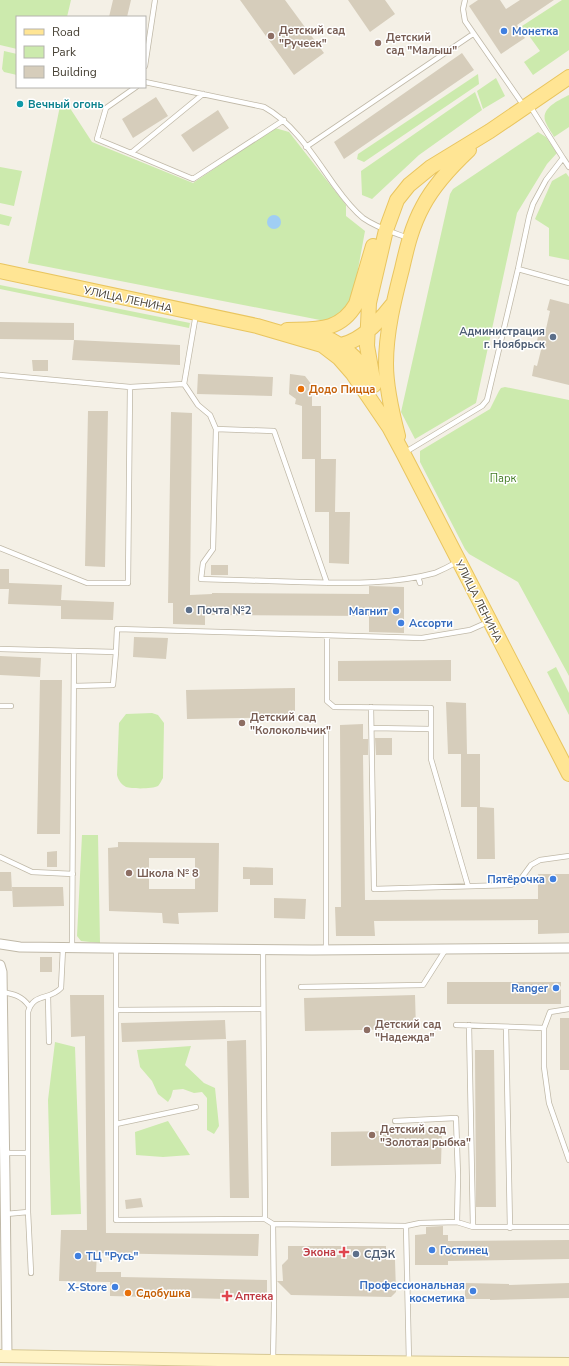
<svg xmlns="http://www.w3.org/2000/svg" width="569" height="1366" font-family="'Nunito Sans',sans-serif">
<rect width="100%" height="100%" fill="#f4f0e6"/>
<path fill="#cceaad" d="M0,0H71L67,17H17V49L0,45Z
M562,0H569V50L533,75L524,62L540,51L522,26Z
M4,51L17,54V75L4,72L2,69Z
M478,74L479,84L364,162L357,159L358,154Z
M496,78L505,96L483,109L477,91Z
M475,92L482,110L419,155L372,199L362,195L361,171Z
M569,95V127L554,137C552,133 548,128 546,123C539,109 559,100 569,95Z
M61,101L66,102L92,142L193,183L275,128L289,132L346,205V216L365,231L352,302L344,313L330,321L320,320L28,263Z
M538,132L546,137L557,153L547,164L517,213L476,403L415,439L401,412L450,194L453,189Z
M0,167L22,171L14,206L0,203Z
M566,173L569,177V260L549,256V228L535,219L552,181Z
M0,214L12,217L9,226L0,224Z
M0,285L190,323L189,328L0,289Z
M505,387L569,400V676L518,582L469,554L465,549L420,462V451L490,409L499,391L501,388Z
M556,667L569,693V715L547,672Z
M152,713L158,715L164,723L163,778C161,781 160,784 158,786C153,789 132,789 126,787C122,785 118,780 117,775L119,723L126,714Z
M82,835H98L100,943L81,941L77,936Z
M55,1042L75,1047L81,1214L51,1215L48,1100Z
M191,1046L185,1065L204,1083L215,1088L219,1126L214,1134L207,1130V1098L202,1092L194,1093L183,1089L173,1090L171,1097L168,1102L158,1094L152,1081L140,1067L137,1050Z
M168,1121L190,1155L163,1157L136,1155L135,1132Z"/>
<path fill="#a0cef3" d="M267 222a7 7 0 1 1 14 0a7 7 0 1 1-14 0Z"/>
<path fill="#d6cdbb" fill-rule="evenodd" d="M113,0H131L127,17H109Z
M240,0H285L324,53L294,75Z
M348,0H385L395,14L370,32Z
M478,0H500L506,9L520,0H554L517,25L525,38L501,54L469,6Z
M462,53L474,70L344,159L334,142Z
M156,97L168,116L133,138L122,119Z
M218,110L229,128L193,152L181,135Z
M550,299L569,304V385L532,376L534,365L537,366L542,346L536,345L540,328L546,329L550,311L547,310Z
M0,322L74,323V340L0,339Z
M74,340L180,345V365L72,360Z
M32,360H48V371H33Z
M198,374L273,377L272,396L197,394Z
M290,374L305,376L312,385V406H321V459H320H336L335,512H350L349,564L329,563V512H315V459H302V406L295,404L296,399L289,394Z
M88,411H108L105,567L85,566Z
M171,412L192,413L190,595L212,594V593L369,594V586L404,587V633L369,632V616L205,615V625L173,624V603H168Z
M211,565H228V575H211Z
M0,569H9V589V583L62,585L61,600L114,602L113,620L61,619V603V606L8,604L9,589H0Z
M134,637L168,638L166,659L133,657Z
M0,656L41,658L40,677L0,675Z
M451,660V681H338V661Z
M40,680H62L60,834H37Z
M295,688V717L187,719L186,690Z
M446,702L466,703L467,754H465H480V807L494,808L495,859H477V807H461V754H448Z
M363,724V739H368V755H363L365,900L538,899V874H569V933L538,934V920L374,921L375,936H336L335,907H341L340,725Z
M375,738H392V755H376Z
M118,842L219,843L218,912L178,913L179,924L163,923L162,913L109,911L108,848L118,847ZM149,858H195V889H149Z
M57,851V867H47V852Z
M243,867L273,868V885H250V879H243Z
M0,872H11L12,891H0Z
M12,887H63L64,906L13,907Z
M274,898L306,899L305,919L274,918Z
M40,957H52V972H40Z
M447,982H561V1004H447Z
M70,995H104L106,1233L259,1234L258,1256L97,1253L96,1272H121V1277L267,1280V1300L110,1296V1282L59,1281L61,1230H87L85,1036L71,1037Z
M415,995L416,1029L305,1031L304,998Z
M560,1018H569V1070H560Z
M225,1020L226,1039L122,1042L121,1023Z
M246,1040L249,1198H230L227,1041Z
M475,1050H494L496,1207H476Z
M442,1130L441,1164L331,1166V1132Z
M141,1198L143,1207L126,1209L125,1200Z
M443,1226V1235H448V1241L569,1240V1259L448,1261V1265H415V1235L426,1234V1227Z
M288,1246H386V1260H395L396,1292L391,1297L291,1295L277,1281H283L282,1265L288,1259Z
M465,1283L509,1284V1285L569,1283V1298L490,1300V1299H465Z"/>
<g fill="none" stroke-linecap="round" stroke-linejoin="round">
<defs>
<path id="lane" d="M465,0L463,9L465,21L524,106
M145,66L155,0
M145,82L264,107C295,124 315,158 335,186C343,197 352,209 363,218C377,228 392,232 408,238
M203,94L131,153L193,179L284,120
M306,147L473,34
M131,153L97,139L106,108L136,87
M563,158L569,167
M518,269L569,283
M0,375L130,387L184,384L196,314
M184,384L198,405L210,415L216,429L213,549L203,563L201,579C234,580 266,581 299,582C344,583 391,585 435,573C442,570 450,566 457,562
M216,429L274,431L327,583
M404,453L482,406L487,400L518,269L529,217L533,204L546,180L563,158L530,106
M0,548L87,583H128L130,387
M418,577L420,583
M327,636V701L334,707L431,708V759L468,886
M0,649L116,652L117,629L422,638L470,630L488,622
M74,686L113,685L116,652
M0,706H11
M371,707L374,889L511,885L520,880L531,865L540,860L569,856
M372,728L431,729
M326,732V950
M0,857L32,872L73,874
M72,948L74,651
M116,948V1010L263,1009
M263,950L265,1219L273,1224L406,1226L420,1223L457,1222L473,1227H569
M301,987L423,985L446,949
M2,992C14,994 22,996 29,1006
M48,996L49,1042
M116,1010V1220L265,1219
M456,1025L544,1028V1067L549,1103L569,1160
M469,1025L473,1227
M506,1027L510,1228
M544,1028L550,1012L569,1009
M395,1121L456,1118L458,1176L457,1222
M116,1124L196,1107
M5,1153H28
M6,1214L28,1212
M273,1224L274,1305L273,1360
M406,1226L409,1362
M31,1273L28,1212V1012C34,992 49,1001 61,988L63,948"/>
<path id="street" d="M0,944L20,947L104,948L312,950L569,948
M0,965L2,972L5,1180L7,1356"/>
<path id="secondary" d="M0,1356L273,1361L569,1364"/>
<path id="primary" d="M0,271L257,326L322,345L339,358L353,374L389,427L403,453L569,774
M287,330C316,329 340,332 356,304L373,246
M315,334C339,340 358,357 370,379
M334,346C358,345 378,323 392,305
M374,385L367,346L369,303L386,230L397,200L409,185L431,167L490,131L569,77
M398,436C392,413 386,388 386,364C386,332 394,300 402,269C407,247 412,226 423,206C434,185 452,166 469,150"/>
</defs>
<use href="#lane" stroke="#c0b9a8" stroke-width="6"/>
<use href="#street" stroke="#c0b9a8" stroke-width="11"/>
<use href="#secondary" stroke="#d6c794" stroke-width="14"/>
<use href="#primary" stroke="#e9c55f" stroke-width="16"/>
<use href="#lane" stroke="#fff" stroke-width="4.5"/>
<use href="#street" stroke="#fff" stroke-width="9"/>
<use href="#secondary" stroke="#fff3c5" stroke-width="12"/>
<use href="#primary" stroke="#ffe594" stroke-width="14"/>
</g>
<g fill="#3f7fe0" stroke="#fff" stroke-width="1.5">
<circle cx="504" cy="31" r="4"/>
<circle cx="396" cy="611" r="4"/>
<circle cx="401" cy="623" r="4"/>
<circle cx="553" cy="879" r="4"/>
<circle cx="556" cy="988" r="4"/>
<circle cx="432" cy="1250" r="4"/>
<circle cx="78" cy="1256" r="4"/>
<circle cx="115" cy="1287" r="4"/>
<circle cx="473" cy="1291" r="4"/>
</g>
<g fill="#8d6e63" stroke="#fff" stroke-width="1.5">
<circle cx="271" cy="36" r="4"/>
<circle cx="378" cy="43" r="4"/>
<circle cx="242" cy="723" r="4"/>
<circle cx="129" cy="873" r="4"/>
<circle cx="367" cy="1030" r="4"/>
<circle cx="372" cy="1135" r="4"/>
</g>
<circle fill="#0f9aa8" stroke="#fff" stroke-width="1.5" cx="20" cy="104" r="4"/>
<g fill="#5c6f8a" stroke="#fff" stroke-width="1.5">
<circle cx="553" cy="337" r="4"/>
<circle cx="189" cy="610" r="4"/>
<circle cx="356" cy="1254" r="4"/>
</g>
<g fill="#e8710a" stroke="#fff" stroke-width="1.5">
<circle cx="301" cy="389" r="4"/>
<circle cx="128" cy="1293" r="4"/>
</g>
<g fill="#e0444e" stroke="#fff" stroke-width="1.5">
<path d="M342 1246h4v4h4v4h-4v4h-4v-4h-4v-4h4z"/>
<path d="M225 1290h4v4h4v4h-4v4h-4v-4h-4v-4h4z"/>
</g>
<g text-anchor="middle" stroke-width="3" stroke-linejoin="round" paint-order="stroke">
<g font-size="11" font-weight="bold" fill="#785e54" stroke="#fff" text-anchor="start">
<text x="279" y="34">Детский сад<tspan x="279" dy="13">"Ручеек"</tspan></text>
<text x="386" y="41">Детский<tspan x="386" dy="13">сад "Малыш"</tspan></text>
<text x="250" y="721">Детский сад<tspan x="250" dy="13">"Колокольчик"</tspan></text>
<text x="137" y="877">Школа № 8</text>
<text x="375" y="1028">Детский сад<tspan x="375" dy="13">"Надежда"</tspan></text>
<text x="380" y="1133">Детский сад<tspan x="380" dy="13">"Золотая рыбка"</tspan></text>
</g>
<g font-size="11" font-weight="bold" fill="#366cbe" stroke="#fff" text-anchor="end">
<text x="512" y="35" text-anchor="start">Монетка</text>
<text x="388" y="615">Магнит</text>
<text x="409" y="627" text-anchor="start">Ассорти</text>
<text x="545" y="883">Пятёрочка</text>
<text x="548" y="992">Ranger</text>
<text x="440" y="1254" text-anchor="start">Гостинец</text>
<text x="86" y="1260" text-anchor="start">ТЦ "Русь"</text>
<text x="465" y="1289">Профессиональная<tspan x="465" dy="13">косметика</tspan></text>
<text x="107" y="1291">X-Store</text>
</g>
<g font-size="11" font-weight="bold" fill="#0d838f" stroke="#fff" text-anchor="start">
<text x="28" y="108">Вечный огонь</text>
</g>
<g font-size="11" fill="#474135" stroke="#fff">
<text transform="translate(128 299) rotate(12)" y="4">УЛИЦА ЛЕНИНА</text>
<text transform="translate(479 601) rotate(63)" y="4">УЛИЦА ЛЕНИНА</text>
</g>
<g font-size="11" font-weight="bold" fill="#4e5e75" stroke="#fff" text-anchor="start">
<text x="545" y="335" text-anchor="end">Администрация<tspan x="545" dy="13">г. Ноябрьск</tspan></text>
<text x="197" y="614">Почта №2</text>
<text x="364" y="1258">СДЭК</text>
</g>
<g font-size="11" font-weight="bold" fill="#c56008" stroke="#fff" text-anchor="start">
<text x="309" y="393">Додо Пицца</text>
<text x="136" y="1297">Сдобушка</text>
</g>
<g font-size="11" fill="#437c26" stroke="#fff">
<text x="503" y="482">Парк</text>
</g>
<g font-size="11" font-weight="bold" fill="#be3a42" stroke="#fff" text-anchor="end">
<text x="336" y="1256">Экона</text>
<text x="235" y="1300" text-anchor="start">Аптека</text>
</g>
</g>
<rect x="16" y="16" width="130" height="72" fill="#ffffff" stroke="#b5b3ae"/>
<rect x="24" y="29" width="20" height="6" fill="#ffe594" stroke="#b5b3ae"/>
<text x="52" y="36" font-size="12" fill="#474135">Road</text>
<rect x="24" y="46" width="20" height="12" fill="#cceaad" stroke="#b5b3ae"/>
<text x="52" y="56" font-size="12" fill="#474135">Park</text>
<rect x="24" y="66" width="20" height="12" fill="#d6cdbb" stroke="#b5b3ae"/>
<text x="52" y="76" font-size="12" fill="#474135">Building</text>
</svg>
